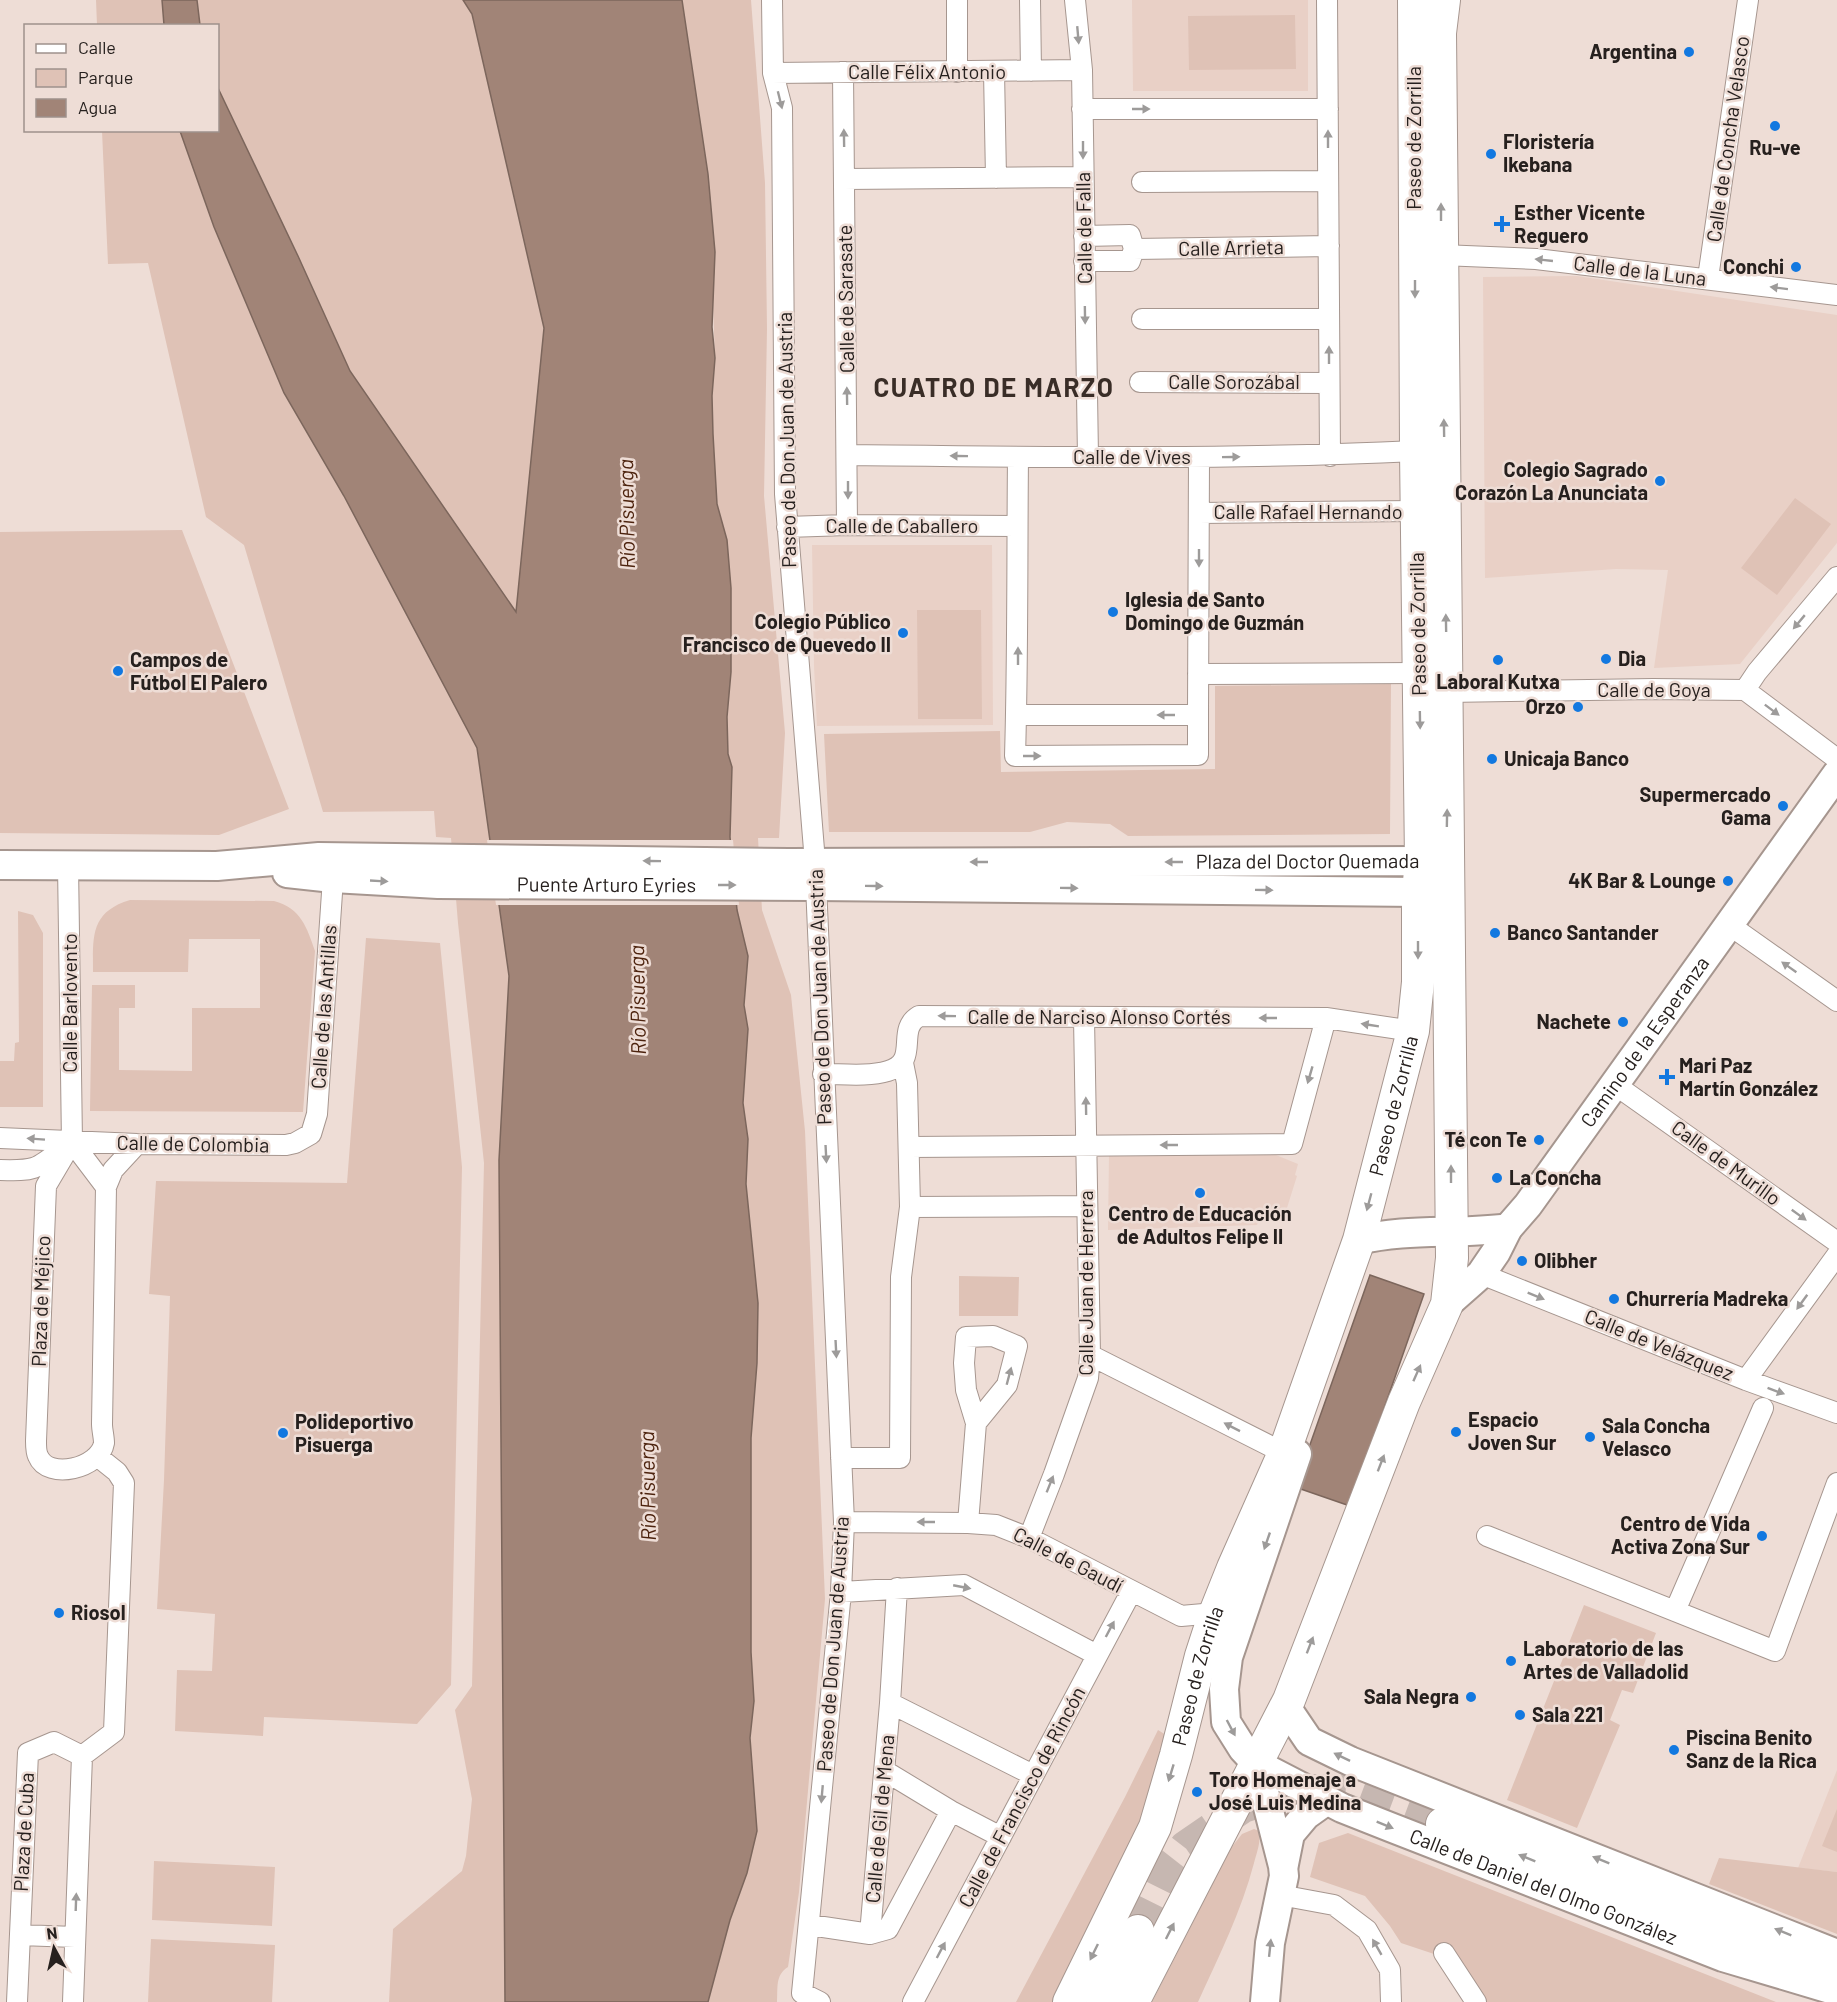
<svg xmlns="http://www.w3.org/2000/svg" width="1837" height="2002" font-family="Barlow,sans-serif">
<rect width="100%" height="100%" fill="#eeddd6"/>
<path fill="#e9d0c6" d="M1132,0H1308V91H1133Z
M1577,276L1837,315V543L1740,664L1654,668L1668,570L1616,569L1485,578L1483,277Z
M812,545H992L993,725L817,726L814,666Z
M1271,1153L1298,1164L1295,1175L1297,1176L1286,1211L1275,1210L1273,1216L1262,1213L1257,1225L1108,1230L1109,1155Z
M1837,1770V1872L1798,1868Z"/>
<path fill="#dfc2b6" d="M96,0H162L164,25H97Z
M197,0H463L472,14L544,328L516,613L350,371L298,256L218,88V26L200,25Z
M682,0H751L765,183L767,329L764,496L785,733L779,838H758L762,910L791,995L805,1131L825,1599L799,1892L788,1967C775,1975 778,1988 777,2002H708L730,1920L747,1873L757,1831L750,1738L754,1701L751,1652V1438L757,1363L758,1303L746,1184L748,1139L743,1103L748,1029L744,1005L748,956L737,910L730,837L732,767L728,754L727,717L731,672L727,540L717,504L713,434L712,396L715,358L708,174Z
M1295,15L1296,69L1189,70L1188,16Z
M102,131H180L214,228L284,393L344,496L477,748L509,976L499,1160L505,2002H389L393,1929L462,1871L466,1856L472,1799L455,1710L472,1686L484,1163L458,923L451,838L436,837L434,811L323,812L244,545L206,517L148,263L108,264Z
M1795,498L1831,524L1777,595L1741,568Z
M182,530L289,809L219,835L0,833V532Z
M917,610H981L982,719H918Z
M1391,684L1390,834L1128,836L1110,824L1067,822L1030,832H829L824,734L1000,731L1001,772L1215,769V686Z
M130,900L274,901C301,908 307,928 315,951L303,1112L90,1111L92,985H135V1008H119V1070L192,1071V1008H260V939H189L188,972H93C93,937 90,912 130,900Z
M18,911L33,915L43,933V1107H0V1061H14L15,1043L19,1042Z
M366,938L440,943L462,1167L451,1685L417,1724L264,1717L263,1736L175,1731L177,1670L212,1671L215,1614L157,1609L164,1480L170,1296L149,1294L156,1181L347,1183Z
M959,1276L1019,1277L1018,1316H959Z
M1584,1605L1656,1633L1633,1693L1622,1690L1610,1720L1620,1725L1577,1828L1507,1800Z
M1158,1730L1166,1735L1158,1789L1055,2002H1016L1125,1797Z
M1837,1809V1852L1822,1846Z
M1254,1829L1259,1831C1261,1842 1257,1852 1254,1863C1241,1912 1219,1956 1198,2002H1152L1231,1848L1242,1834Z
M1348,1833L1776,2002H1482L1464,1964L1401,1943L1390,1926L1365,1896L1310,1877L1319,1843Z
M1719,1858L1837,1872V1934L1709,1884Z
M154,1861L275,1867L272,1926L152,1920Z
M151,1939L275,1945L272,2002H148Z"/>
<path fill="#a18477" stroke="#7c665c" stroke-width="1.5" d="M162,0H197L200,25H164Z
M463,0H682L708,174L715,252L712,327L715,358L712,396L713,434L717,504L727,540L731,588V672L727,717L728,754L732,767L730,837L737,910L748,956L744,1005L748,1029L743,1103L748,1139L746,1184L758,1303L757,1363L751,1438V1652L754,1701L750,1738L757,1831L747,1873L730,1920L708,2002H505L499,1160L509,976L477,748L344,496L284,393L214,227L180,131L218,130V88L298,256L350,371L516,612L544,328L472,14Z
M1370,1275L1424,1294L1350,1506L1295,1487Z"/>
<path fill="#eeddd6" d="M487,840H733L739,905H496Z"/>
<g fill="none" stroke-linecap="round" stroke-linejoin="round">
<path stroke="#c6b7b1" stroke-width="32" stroke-dasharray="32 16" stroke-linecap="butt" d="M1138,1931L1171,1865L1185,1847L1243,1807L1283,1794L1316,1790L1356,1792L1442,1824"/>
<defs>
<path id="street" d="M772,0L773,73L782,108L785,494L815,862L844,1522L841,1592L802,1993L820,2002
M957,0V72
M1030,0L1031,71
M1075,0L1082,70L1088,457
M1327,0L1330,456
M994,71L996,178
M843,72L847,525
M773,73L1082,70
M1082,109H1328
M845,179L1083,177
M1142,182L1328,181
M1084,236L1130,235L1134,249L1130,261H1084
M1134,249L1329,246
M1442,255L1536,259L1837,295
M1708,278L1748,0
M1142,319H1329
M1140,382L1329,383
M848,455C1037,457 1227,460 1416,451
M1199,513L1417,511
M787,527L847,525L1017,526
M1198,674L1419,673
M1745,690L1757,672L1837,577
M1447,692L1653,689L1745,690L1837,759
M1016,715H1198V755L1015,756C1018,656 1017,557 1018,457
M1198,715L1199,457
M68,865L72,1142
M1728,924L1837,1001
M823,1074C843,1074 868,1077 888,1071C921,1061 895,1030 919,1016L1326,1018L1413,1031
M1614,1084L1837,1242
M0,1138L137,1144L286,1145L295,1143L311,1134L317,1114L333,878
M72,1142L106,1187L102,1424C102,1430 104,1437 104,1443C100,1468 48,1481 38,1456C36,1452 36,1446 36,1441L46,1186Z
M909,1147L1292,1144L1326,1018
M0,1170C34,1171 36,1170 62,1149
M106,1187L113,1170L137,1144
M910,1207L1087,1206
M1481,1274L1746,1380L1837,1413
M1090,1355L1284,1453
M1746,1380L1837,1255
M841,1458H900L901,1277L910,1207L907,1083L903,1063
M844,1522L968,1523L996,1525L1029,1538L1181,1616L1215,1613
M968,1523L976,1423L966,1390L964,1363L966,1337L993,1336L1017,1346L1007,1385L976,1423
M1487,1536L1775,1651L1837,1483
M1029,1538L1054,1474L1088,1378L1090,1355L1084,1018
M841,1592L964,1585L1097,1655
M1675,1611L1763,1408
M890,1703L1033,1775
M82,1756L114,1732L124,1483L117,1472L97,1456
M885,1771L951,1811L1001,1837
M1280,1895L1334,1905L1367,1930L1390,1970L1391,2002
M810,1925L870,1934L888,1929L951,1811
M870,1934L890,1703L897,1588
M20,1935L75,1937
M1444,1953L1476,2002
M17,2002L28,1753L54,1742L82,1756
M73,2002L82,1756
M913,2002L1131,1592"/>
<g id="secondary">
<path id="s1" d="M0,865L217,866L319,857L789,863L1421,861L1441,873"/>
<path id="s2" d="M287,873L333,878L438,884L815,886L1418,892L1438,882"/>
<path d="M1359,1240C1407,1228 1458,1235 1508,1228"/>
<path id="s3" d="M1447,1304L1481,1274L1496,1252L1508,1228L1528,1205L1837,774"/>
<path id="s4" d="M1297,1454L1228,1657L1224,1689L1226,1722L1243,1749L1257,1764L1342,1808L1390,1827L1723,1957L1837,1991"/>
<path d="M1286,1707L1309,1741L1350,1761L1837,1954"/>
<path d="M1257,1764L1283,1866L1284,1876L1270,1943L1265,2002"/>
<path d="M1284,1864L1290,1834L1306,1815L1327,1800"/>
</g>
<g id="primary">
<path d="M1442,1824L1725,1937L1837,1974"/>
<path id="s5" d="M1069,2002L1155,1827L1176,1755L1201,1656L1215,1613L1233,1568L1284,1453L1359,1240L1413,1031L1418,982V892L1421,861L1416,451L1414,0"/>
<path d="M1102,2002L1138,1931"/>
<path d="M1133,2002L1289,1700L1404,1402L1447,1304L1452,1258L1440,33L1444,0"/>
</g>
</defs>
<use href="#street" stroke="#a6968f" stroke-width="22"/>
<use href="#secondary" stroke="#a6968f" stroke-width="32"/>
<use href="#primary" stroke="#a6968f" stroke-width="34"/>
<use href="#street" stroke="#fff" stroke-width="20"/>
<use href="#secondary" stroke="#fff" stroke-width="28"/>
<use href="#primary" stroke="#fff" stroke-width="32"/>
</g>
<defs><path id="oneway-solid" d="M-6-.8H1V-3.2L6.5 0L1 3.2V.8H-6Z" transform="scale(1.5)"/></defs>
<g fill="#9d9b9a">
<use href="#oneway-solid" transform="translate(1078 35) rotate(85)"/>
<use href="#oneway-solid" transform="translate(780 100) rotate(76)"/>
<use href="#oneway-solid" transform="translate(1141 109)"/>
<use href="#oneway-solid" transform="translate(844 138) rotate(-91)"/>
<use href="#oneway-solid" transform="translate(1328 139) rotate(-90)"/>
<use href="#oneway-solid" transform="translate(1083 150) rotate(90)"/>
<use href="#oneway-solid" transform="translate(1441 212) rotate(-90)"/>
<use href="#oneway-solid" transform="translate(1544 260) rotate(-174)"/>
<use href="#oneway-solid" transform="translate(1779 288) rotate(-173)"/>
<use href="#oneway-solid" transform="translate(1415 289) rotate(90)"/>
<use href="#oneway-solid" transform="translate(1085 315) rotate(89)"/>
<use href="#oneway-solid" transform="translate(1329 355) rotate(-90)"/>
<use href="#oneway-solid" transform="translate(847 396) rotate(-91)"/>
<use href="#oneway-solid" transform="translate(1444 428) rotate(-91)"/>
<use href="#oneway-solid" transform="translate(959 456) rotate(-179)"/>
<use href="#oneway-solid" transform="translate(1231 457) rotate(-1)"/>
<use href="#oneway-solid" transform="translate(848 490) rotate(90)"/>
<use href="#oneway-solid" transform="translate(1199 558) rotate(90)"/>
<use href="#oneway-solid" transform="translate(1799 622) rotate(130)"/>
<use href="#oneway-solid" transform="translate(1446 623) rotate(-91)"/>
<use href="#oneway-solid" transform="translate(1018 656) rotate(-90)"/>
<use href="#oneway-solid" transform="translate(1772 710) rotate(37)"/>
<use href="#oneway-solid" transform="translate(1166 715) rotate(-180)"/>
<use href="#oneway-solid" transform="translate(1420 720) rotate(89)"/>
<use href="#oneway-solid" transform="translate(1032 756)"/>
<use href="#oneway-solid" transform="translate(1447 818) rotate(-89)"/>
<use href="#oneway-solid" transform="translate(652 861) rotate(-179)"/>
<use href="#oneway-solid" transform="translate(979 862) rotate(180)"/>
<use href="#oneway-solid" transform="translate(1174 862) rotate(180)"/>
<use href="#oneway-solid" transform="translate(379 881) rotate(3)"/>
<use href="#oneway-solid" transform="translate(727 885)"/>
<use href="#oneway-solid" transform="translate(874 886) rotate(1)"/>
<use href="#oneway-solid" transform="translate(1069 888) rotate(1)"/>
<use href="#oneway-solid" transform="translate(1264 890) rotate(1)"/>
<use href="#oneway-solid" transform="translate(1418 950) rotate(90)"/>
<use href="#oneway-solid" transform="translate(1789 967) rotate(-145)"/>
<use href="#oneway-solid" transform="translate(947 1016) rotate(-179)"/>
<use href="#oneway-solid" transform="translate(1268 1018) rotate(-180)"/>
<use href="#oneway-solid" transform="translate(1370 1025) rotate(-171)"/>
<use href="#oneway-solid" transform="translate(1310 1075) rotate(106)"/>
<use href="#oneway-solid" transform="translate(1086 1106) rotate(-91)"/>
<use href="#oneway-solid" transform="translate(36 1139) rotate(-176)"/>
<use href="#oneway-solid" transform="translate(1169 1145) rotate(180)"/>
<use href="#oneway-solid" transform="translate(826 1154) rotate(87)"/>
<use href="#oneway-solid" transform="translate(1451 1174) rotate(-90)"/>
<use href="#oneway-solid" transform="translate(1369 1202) rotate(105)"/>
<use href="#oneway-solid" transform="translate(1799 1215) rotate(36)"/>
<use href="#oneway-solid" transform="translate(1536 1296) rotate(22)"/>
<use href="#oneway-solid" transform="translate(1802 1302) rotate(126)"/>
<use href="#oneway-solid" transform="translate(836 1349) rotate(87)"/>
<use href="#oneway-solid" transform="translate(1417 1373) rotate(-66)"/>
<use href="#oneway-solid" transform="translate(1009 1376) rotate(-75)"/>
<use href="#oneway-solid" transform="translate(1776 1391) rotate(20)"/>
<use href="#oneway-solid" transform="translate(1232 1427) rotate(-153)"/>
<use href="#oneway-solid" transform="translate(1381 1463) rotate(-69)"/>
<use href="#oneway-solid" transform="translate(1050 1484) rotate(-68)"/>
<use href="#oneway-solid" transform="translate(926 1522) rotate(-180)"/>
<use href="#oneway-solid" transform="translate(1267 1541) rotate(109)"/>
<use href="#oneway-solid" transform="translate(962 1587) rotate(11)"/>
<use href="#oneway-solid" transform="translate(1110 1629) rotate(-62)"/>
<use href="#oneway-solid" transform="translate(1310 1645) rotate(-69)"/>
<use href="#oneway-solid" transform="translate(1231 1728) rotate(62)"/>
<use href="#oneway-solid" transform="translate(1342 1757) rotate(-154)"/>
<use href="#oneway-solid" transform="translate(1171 1773) rotate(107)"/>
<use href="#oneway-solid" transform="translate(822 1794) rotate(95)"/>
<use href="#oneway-solid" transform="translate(1385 1825) rotate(22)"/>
<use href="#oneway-solid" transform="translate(1527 1858) rotate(-158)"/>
<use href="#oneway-solid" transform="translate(1601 1860) rotate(-158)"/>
<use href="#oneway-solid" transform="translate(76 1902) rotate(-88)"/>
<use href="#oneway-solid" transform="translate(1170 1931) rotate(-63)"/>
<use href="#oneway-solid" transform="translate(1783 1932) rotate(-158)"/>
<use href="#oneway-solid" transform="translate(1377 1947) rotate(-120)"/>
<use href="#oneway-solid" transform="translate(1270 1948) rotate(-84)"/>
<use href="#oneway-solid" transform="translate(941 1950) rotate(-62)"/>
<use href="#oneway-solid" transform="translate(1094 1952) rotate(116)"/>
</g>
<g fill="#1278e0" stroke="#eeddd6" stroke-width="2">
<circle cx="1689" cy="52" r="6"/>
<circle cx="1775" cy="126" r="6"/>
<circle cx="1491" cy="154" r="6"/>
<path d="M1499 215h6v6h6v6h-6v6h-6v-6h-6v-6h6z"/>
<circle cx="1796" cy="267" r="6"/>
<circle cx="1660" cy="481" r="6"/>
<circle cx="1113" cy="612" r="6"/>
<circle cx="903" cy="633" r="6"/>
<circle cx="1606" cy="659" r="6"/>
<circle cx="1498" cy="660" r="6"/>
<circle cx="118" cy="671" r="6"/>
<circle cx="1578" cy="707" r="6"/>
<circle cx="1492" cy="759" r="6"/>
<circle cx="1783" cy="806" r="6"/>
<circle cx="1728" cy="881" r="6"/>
<circle cx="1495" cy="933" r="6"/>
<circle cx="1623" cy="1022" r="6"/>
<path d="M1664 1068h6v6h6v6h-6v6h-6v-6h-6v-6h6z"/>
<circle cx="1539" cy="1140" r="6"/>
<circle cx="1497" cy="1178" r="6"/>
<circle cx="1200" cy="1193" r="6"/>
<circle cx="1522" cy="1261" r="6"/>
<circle cx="1614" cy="1299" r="6"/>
<circle cx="1456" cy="1432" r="6"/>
<circle cx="283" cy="1433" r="6"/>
<circle cx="1590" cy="1437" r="6"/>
<circle cx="1762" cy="1536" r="6"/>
<circle cx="59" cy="1613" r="6"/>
<circle cx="1511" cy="1661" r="6"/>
<circle cx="1471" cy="1697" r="6"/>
<circle cx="1520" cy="1715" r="6"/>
<circle cx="1674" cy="1750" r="6"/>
<circle cx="1197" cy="1792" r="6"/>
</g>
<g text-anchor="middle" stroke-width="5" stroke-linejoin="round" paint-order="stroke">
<g font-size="20" font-weight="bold" fill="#26201e" stroke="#eeddd6" text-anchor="start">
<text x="1677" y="59" text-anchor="end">Argentina</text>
<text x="1503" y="149">Floristería<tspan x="1503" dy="23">Ikebana</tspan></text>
<text x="1775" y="155" text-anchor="middle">Ru-ve</text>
<text x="1514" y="220">Esther Vicente<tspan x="1514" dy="23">Reguero</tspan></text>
<text x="1784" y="274" text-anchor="end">Conchi</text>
<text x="1648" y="477" text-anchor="end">Colegio Sagrado<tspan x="1648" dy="23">Corazón La Anunciata</tspan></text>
<text x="1125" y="607">Iglesia de Santo<tspan x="1125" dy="23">Domingo de Guzmán</tspan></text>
<text x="891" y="629" text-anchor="end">Colegio Público<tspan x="891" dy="23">Francisco de Quevedo II</tspan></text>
<text x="1618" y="666">Dia</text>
<text x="130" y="667">Campos de<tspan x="130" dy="23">Fútbol El Palero</tspan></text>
<text x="1498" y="689" text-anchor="middle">Laboral Kutxa</text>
<text x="1566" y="714" text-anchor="end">Orzo</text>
<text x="1504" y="766">Unicaja Banco</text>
<text x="1771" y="802" text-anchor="end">Supermercado<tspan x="1771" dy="23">Gama</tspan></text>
<text x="1716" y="888" text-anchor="end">4K Bar &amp; Lounge</text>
<text x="1507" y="940">Banco Santander</text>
<text x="1611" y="1029" text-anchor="end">Nachete</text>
<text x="1679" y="1073">Mari Paz<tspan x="1679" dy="23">Martín González</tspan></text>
<text x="1527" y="1147" text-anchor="end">Té con Te</text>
<text x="1509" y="1185">La Concha</text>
<text x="1200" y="1221" text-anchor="middle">Centro de Educación<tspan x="1200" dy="23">de Adultos Felipe II</tspan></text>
<text x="1534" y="1268">Olibher</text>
<text x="1626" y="1306">Churrería Madreka</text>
<text x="1468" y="1427">Espacio<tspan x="1468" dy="23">Joven Sur</tspan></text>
<text x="295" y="1429">Polideportivo<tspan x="295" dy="23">Pisuerga</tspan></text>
<text x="1602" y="1433">Sala Concha<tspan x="1602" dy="23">Velasco</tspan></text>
<text x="1750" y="1531" text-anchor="end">Centro de Vida<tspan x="1750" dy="23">Activa Zona Sur</tspan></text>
<text x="71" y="1620">Riosol</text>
<text x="1523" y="1656">Laboratorio de las<tspan x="1523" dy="23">Artes de Valladolid</tspan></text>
<text x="1459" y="1704" text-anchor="end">Sala Negra</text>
<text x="1532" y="1722">Sala 221</text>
<text x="1686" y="1745">Piscina Benito<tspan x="1686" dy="23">Sanz de la Rica</tspan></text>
<text x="1209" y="1787">Toro Homenaje a<tspan x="1209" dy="23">José Luis Medina</tspan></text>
</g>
<g font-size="20" fill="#26201e" stroke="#eeddd6">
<text x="927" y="79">Calle Félix Antonio</text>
<text transform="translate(1414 138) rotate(-90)" y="7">Paseo de Zorrilla</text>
<text transform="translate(1728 139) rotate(-82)" y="7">Calle de Concha Velasco</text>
<text transform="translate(1084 228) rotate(-91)" y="7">Calle de Falla</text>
<text transform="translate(1231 248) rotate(-1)" y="7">Calle Arrieta</text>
<text transform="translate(1640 271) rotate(7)" y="7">Calle de la Luna</text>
<text transform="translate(846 299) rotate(-91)" y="7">Calle de Sarasate</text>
<text x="1234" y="389">Calle Sorozábal</text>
<text transform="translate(787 440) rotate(-91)" y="7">Paseo de Don Juan de Austria</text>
<text x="1132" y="464">Calle de Vives</text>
<text x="1308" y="519">Calle Rafael Hernando</text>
<text x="902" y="533">Calle de Caballero</text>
<text transform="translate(1418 624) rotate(-91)" y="7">Paseo de Zorrilla</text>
<text x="1654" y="697">Calle de Goya</text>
<text dy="7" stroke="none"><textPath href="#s1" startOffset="1308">Plaza del Doctor Quemada</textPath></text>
<text dy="7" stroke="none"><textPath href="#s2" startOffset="320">Puente Arturo Eyries</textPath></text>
<text transform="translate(820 997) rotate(-92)" y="7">Paseo de Don Juan de Austria</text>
<text transform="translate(70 1003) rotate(-90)" y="7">Calle Barlovento</text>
<text transform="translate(324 1007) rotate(-86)" y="7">Calle de las Antillas</text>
<text x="1099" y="1024">Calle de Narciso Alonso Cortés</text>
<text dy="7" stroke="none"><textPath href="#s3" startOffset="330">Camino de la Esperanza</textPath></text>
<text dy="7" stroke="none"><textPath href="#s5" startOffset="956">Paseo de Zorrilla</textPath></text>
<text transform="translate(193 1144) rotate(1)" y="7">Calle de Colombia</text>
<text transform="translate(1726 1163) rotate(36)" y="7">Calle de Murillo</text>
<text transform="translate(1086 1283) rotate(-90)" y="7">Calle Juan de Herrera</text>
<text transform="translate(41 1301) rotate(-88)" y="7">Plaza de Méjico</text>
<text transform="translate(1659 1345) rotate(22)" y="7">Calle de Velázquez</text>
<text transform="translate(1068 1560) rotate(27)" y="7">Calle de Gaudí</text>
<text transform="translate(833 1644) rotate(-86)" y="7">Paseo de Don Juan de Austria</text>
<text dy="7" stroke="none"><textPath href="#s5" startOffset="352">Paseo de Zorrilla</textPath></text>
<text transform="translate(1022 1797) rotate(-62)" y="7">Calle de Francisco de Rincón</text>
<text transform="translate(880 1819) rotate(-85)" y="7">Calle de Gil de Mena</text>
<text transform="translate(24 1832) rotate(-87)" y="7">Plaza de Cuba</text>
<text dy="7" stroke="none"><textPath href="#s4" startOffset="644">Calle de Daniel del Olmo González</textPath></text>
</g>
<g font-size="21" font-style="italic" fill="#4d230e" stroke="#eeddd6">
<text transform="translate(627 514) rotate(-91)" y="7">Río Pisuerga</text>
<text transform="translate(638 1000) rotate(-91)" y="7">Río Pisuerga</text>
<text transform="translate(648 1486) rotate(-91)" y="7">Río Pisuerga</text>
</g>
<g font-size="26" font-weight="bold" letter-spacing="1.5" fill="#392d27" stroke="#eeddd6">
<text x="994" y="397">CUATRO DE MARZO</text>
</g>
</g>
<rect x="24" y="24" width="195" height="108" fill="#eeddd6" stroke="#9e918c" stroke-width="1.5"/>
<rect x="36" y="44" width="30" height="9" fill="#ffffff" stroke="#9e918c" stroke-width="1.5"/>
<text x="78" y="54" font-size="18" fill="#26201e">Calle</text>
<rect x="36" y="69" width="30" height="18" fill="#dfc2b6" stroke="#9e918c" stroke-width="1.5"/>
<text x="78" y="84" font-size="18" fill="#26201e">Parque</text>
<rect x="36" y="99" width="30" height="18" fill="#a18477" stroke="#9e918c" stroke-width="1.5"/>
<text x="78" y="114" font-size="18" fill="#26201e">Agua</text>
<g transform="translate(54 1948) rotate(352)" stroke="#eeddd6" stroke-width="4.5" paint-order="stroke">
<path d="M0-4.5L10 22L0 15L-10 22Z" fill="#26201e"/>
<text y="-9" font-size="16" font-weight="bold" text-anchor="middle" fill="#26201e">N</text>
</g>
</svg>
